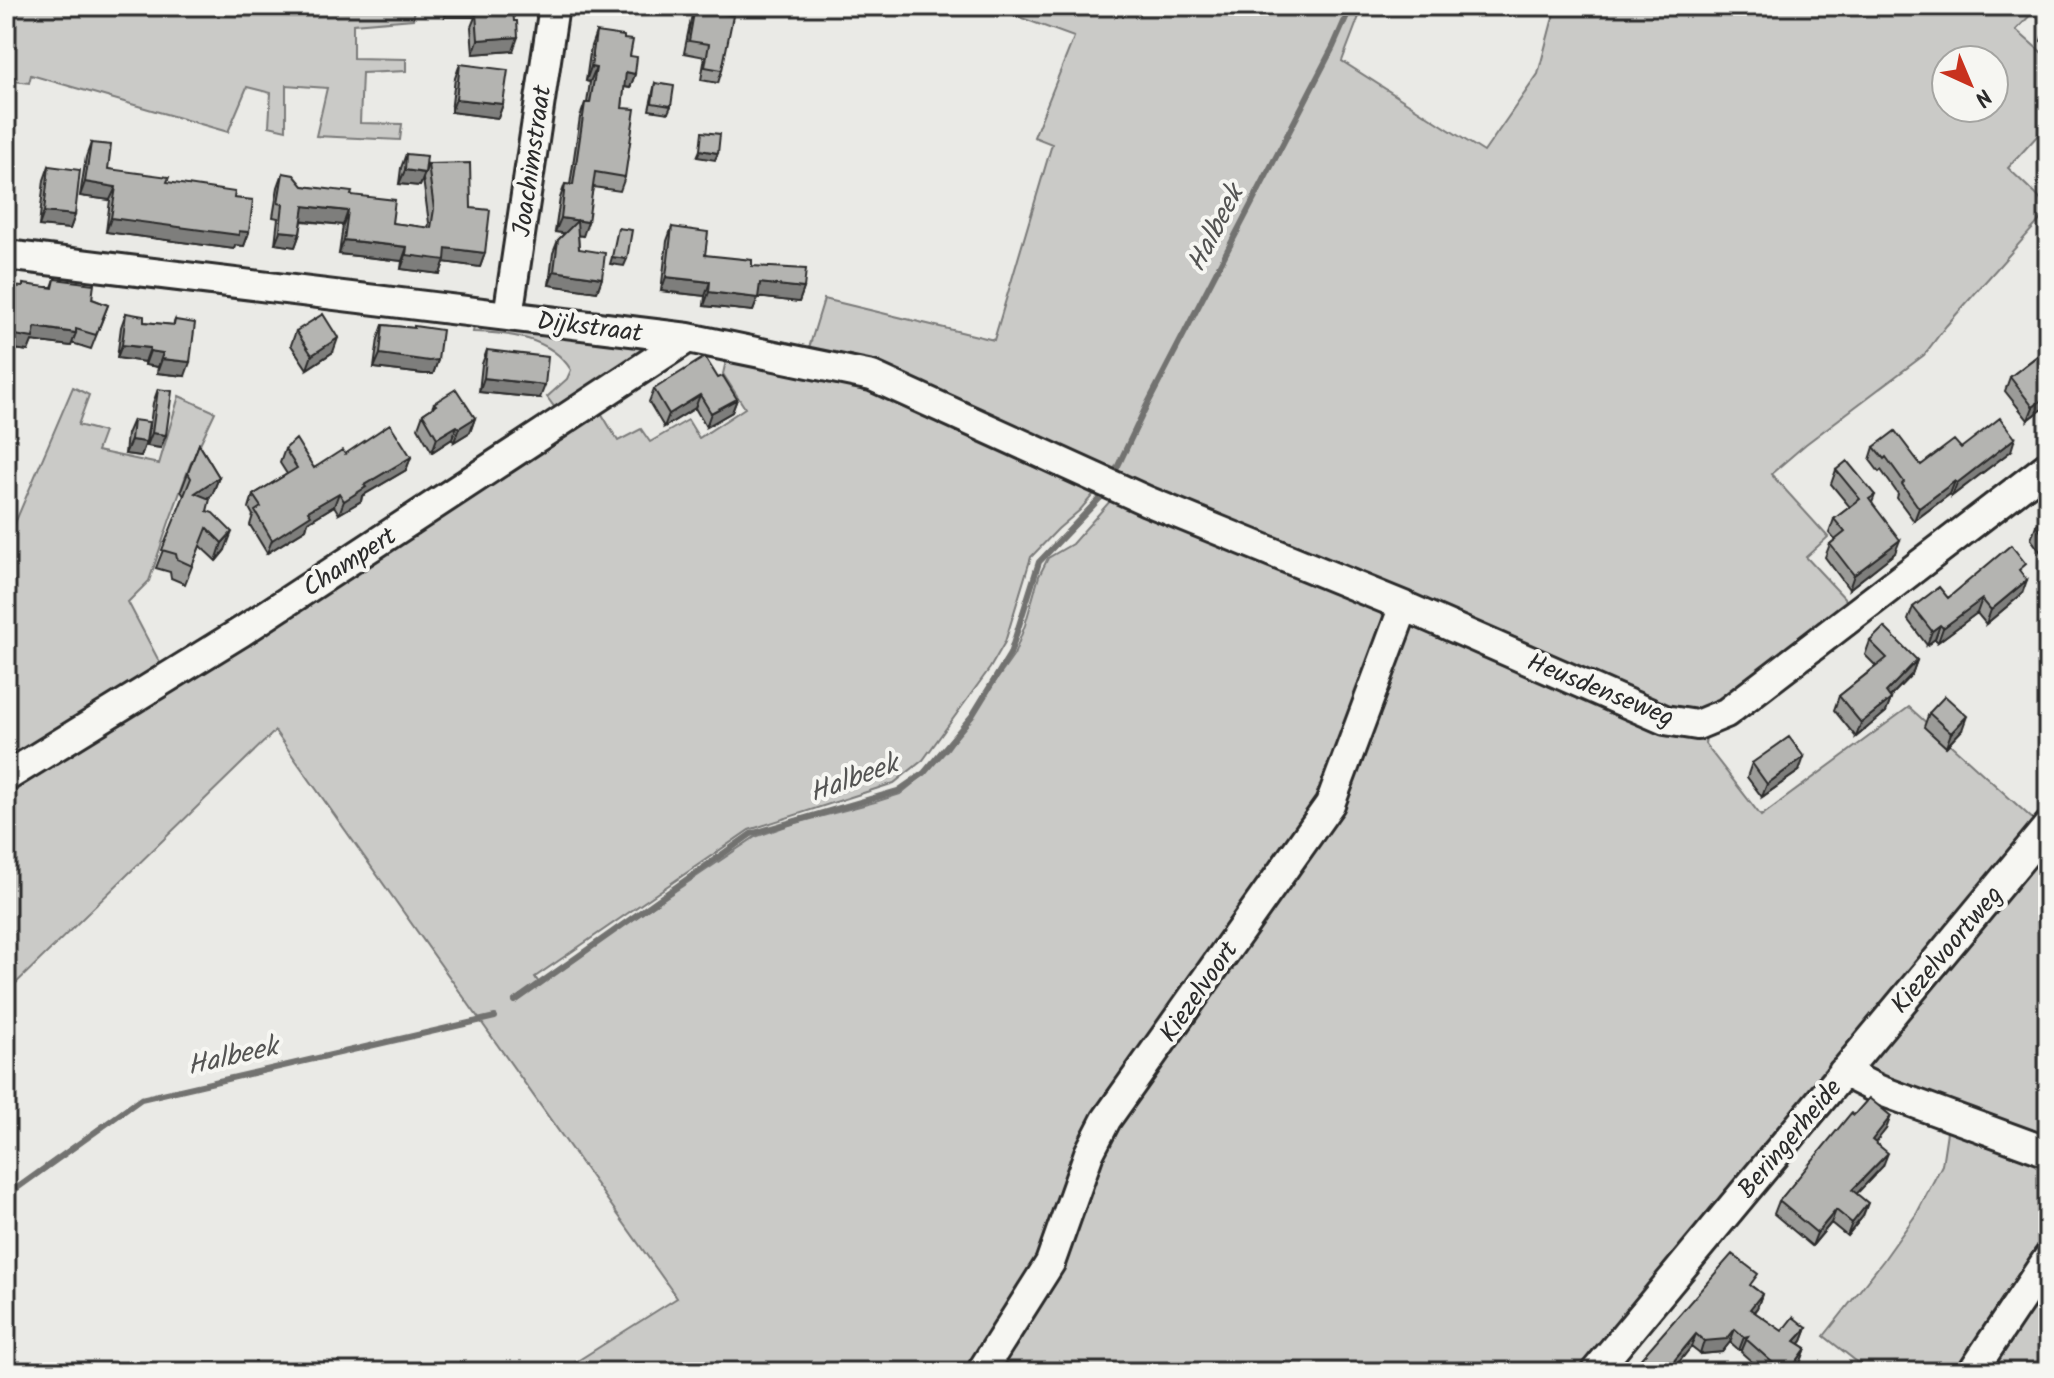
<svg xmlns="http://www.w3.org/2000/svg" width="2054" height="1378" font-family="Kalam,sans-serif">
<rect width="100%" height="100%" fill="#eaeae6"/>
<filter id="ink" filterUnits="userSpaceOnUse"><feTurbulence type="fractalNoise" baseFrequency=".0125" numOctaves="2"/><feDisplacementMap in="SourceGraphic" scale="16" xChannelSelector="R" yChannelSelector="G"/><feConvolveMatrix kernelMatrix="1 2 1 2 8 2 1 2 1" color-interpolation-filters="sRGB"/></filter>
<g filter="url(#ink)">
<path fill="#cacac7" stroke="#7a7a79" stroke-width="2" fill-rule="evenodd" d="M6,6H416L413,19L353,24V58L406,59V71L362,73L360,123L402,124L400,140L316,136L327,88L286,85V130L269,126L271,93L247,87L228,132L31,75L29,83L6,80Z
M989,6H1363L1342,61L1484,152L1538,74L1556,6H2039L2016,30L2048,58V124L2008,168L2048,206V211L1946,326L1924,355L1806,444L1771,474L1828,537L1806,557L1849,603L1709,714L1705,744L1761,816L1909,707L2048,833V1372H1870L1824,1336L1883,1261L1917,1213L1942,1165L1947,1132L1853,1076L1829,1064L1578,1372H560L677,1298L275,731L6,993V789L600,411L618,441L641,429L650,442L688,420L699,438L745,408L723,374L728,352L839,356L809,348L824,299L994,340L1052,144L1034,137L1074,37ZM1946,60H1994V108H1946ZM1098,489L1112,499L1072,544L1048,558L1039,576L1025,625L1014,655L948,749L926,773L900,794L875,802L789,825L755,837L539,983L535,977L749,830L894,783L923,760L990,668L1005,642L1031,557L1058,529L1080,510Z
M475,322L645,344L643,351L558,412L547,397L567,379L571,370C551,337 508,333 473,332Z
M73,387L89,395L78,425L104,432L97,451L159,464L179,396L215,412L190,465L169,522L149,581L128,602L161,665L6,762V544Z"/>
<g fill="none" stroke-linecap="round" stroke-linejoin="round">
<path stroke="#727270" stroke-width="6" d="M1116,470L1145,409L1333,47L1351,6
M515,1001L751,834L898,791L924,773L972,716L1010,654L1039,562L1103,495
M6,1196L141,1099L495,1017"/>
<defs>
<path id="minor" d="M6,255L688,338L872,376L1147,501L1404,606L1665,720L1697,725L1726,713L2048,466
M508,316L554,6
M6,777L241,632L688,338
M1843,1072L1879,1090L2048,1152
M981,1372L1050,1263L1089,1153L1106,1120L1330,804L1404,606
M1595,1372L2048,826
M1972,1372L2048,1258"/>
</defs>
<use href="#minor" stroke="#2b2b2b" stroke-width="34"/>
<use href="#minor" stroke="#f6f6f2" stroke-width="28"/>
</g>
<path fill="#9b9b98" stroke="#2b2b2b" stroke-width="2" d="M445,6H481L479,13L513,51L473,54L471,27L475,17H445Z
M695,7L722,70L718,83L701,80L705,57L684,53L691,19Z
M2048,21V47L2041,41Z
M596,32L630,56L635,74L630,88L624,87L622,108L625,177L620,191L593,187L583,236L578,235L579,249L602,278L597,292L549,285L553,253L558,240L565,233L555,232L560,198L565,184L570,185L580,117L585,103H587L590,82L586,81L591,46Z
M460,64L503,104L498,118L451,112L455,78Z
M655,83L671,106L668,113L649,110Z
M91,143L108,169L234,198L249,232L244,246L235,245L234,249L106,232L110,200L80,196L86,157Z
M406,154L426,170L428,164L471,208L485,253L480,267L444,262L440,274L401,269L402,261L339,254L343,225L302,221L300,233L295,247L275,244L278,218L273,217L278,187L283,173L303,186L351,195L392,223L428,228L429,223L423,179L420,186L399,184L401,168Z
M2048,163V189L2041,183Z
M49,166L75,215L70,229L39,226L44,180Z
M672,227L705,255L804,288L799,302L758,297L753,311L704,306L705,296L661,291L667,241Z
M55,279L92,299L108,305L91,349L72,343L71,346L32,341L28,351L6,348V286L22,287H52Z
M126,313L144,322L173,325L175,320L185,376L157,373L158,367L145,365V362L117,358L121,327Z
M383,325L413,328L438,360L433,374H424L374,368L378,339Z
M296,331L333,352L307,369L291,345Z
M2048,339V405L2028,420L2005,391L2010,377L2046,349L2045,347Z
M487,350L540,398L479,392L482,364Z
M718,378L737,399L732,412L706,427L695,408L664,427L649,402L654,389Z
M158,389L161,448L147,446L153,403Z
M434,403L475,418L470,432L454,442L452,439L432,452L418,428L423,414L432,408Z
M133,420L146,442L141,456L125,454L127,434Z
M199,444L219,477L212,495L208,498L207,511L225,550L216,561L200,546L185,584L171,578L170,572L156,568L184,496L181,491Z
M1874,447L1921,465L1961,448L2011,451L1952,496L1950,494L1914,521L1897,498L1898,494L1881,470L1879,472L1870,460Z
M285,449L314,468L345,454L411,457L406,470L362,496L361,501L339,514L334,506L308,522L306,529L267,553L250,525L253,515L249,508L253,495L287,474L280,463Z
M1836,470L1875,495L1872,503L1895,553L1849,589L1825,557L1830,544L1835,540L1829,533L1834,519L1850,507L1831,484Z
M2048,516V562L2031,539L2036,525Z
M2022,575V594L1986,624L1977,613L1938,642L1935,639L1927,645L1908,620L1913,607L1948,598Z
M1870,641L1917,660L1912,674L1890,697L1891,699L1886,712L1856,737L1834,710L1839,696L1876,666L1865,655Z
M1929,713L1962,730L1946,747L1924,727Z
M1752,763L1799,771L1762,797L1747,777Z
M1854,1115L1886,1129L1875,1142L1883,1166L1856,1194L1863,1216L1847,1236L1831,1223L1812,1246L1774,1214L1779,1201Z
M1753,1287L1762,1294L1757,1308L1754,1312L1782,1331L1807,1328L1802,1341L1800,1344L1806,1348L1801,1361L1794,1372H1763L1741,1352L1742,1350H1739L1730,1342L1722,1352L1700,1354L1691,1347L1672,1371L1673,1372H1635L1638,1362Z"/>
<path fill="#7e7e7c" stroke="#2b2b2b" stroke-width="2" d="M449,6H481L477,17L476,13L475,17H445Z
M518,37L513,51L473,54L478,40Z
M591,67L596,68L590,82L586,81Z
M626,72L635,74L630,88L621,86Z
M456,99L503,104L498,118L451,112Z
M700,150L718,153L715,160L697,157Z
M405,170L425,173L420,186L399,184Z
M85,182L116,187L110,200L80,196Z
M304,206L348,211L343,225L299,220Z
M44,212L75,215L70,229L39,226Z
M111,218L239,231L249,232L244,246L235,245L234,249L106,232Z
M561,218L588,222L583,236L555,232Z
M280,231L300,233L295,247L275,244Z
M344,240L407,247L402,261L339,254Z
M446,248L485,253L480,267L444,262L440,274L401,269L406,255Z
M612,257L627,259L624,266L610,264Z
M554,271L602,278L597,292L549,285Z
M666,277L710,282L705,296L661,291Z
M760,283L804,288L799,302L755,297Z
M709,292L758,298L753,311L704,306Z
M35,327L76,333L71,346L32,341L28,351L6,348V342L9,334Z
M338,338L333,352L307,369L312,355Z
M122,345L150,348L145,362L117,358Z
M150,351L163,353L158,367L145,365Z
M380,354L438,360L433,374H424L374,368Z
M162,359L190,362L185,376L157,373Z
M484,378L545,385L540,398L479,392Z
M700,395L695,408L664,427L669,414Z
M2048,395V405L2028,420L2033,407Z
M737,399L732,412L706,427L711,413Z
M475,418L470,432L454,442L459,428Z
M457,426L452,439L432,452L437,438Z
M152,433L166,435L161,448L147,446Z
M2015,438L2011,451L1952,496L1957,483Z
M131,440L146,442L141,456L125,454Z
M411,457L406,470L362,496L361,501L339,514L344,501L364,485Z
M219,477L212,495L189,511L195,493Z
M1955,481L1950,494L1914,521L1919,508Z
M339,493L334,506L308,522L306,529L267,553L272,540L308,511Z
M232,532L225,550L216,561L222,543Z
M1900,540L1895,553L1849,589L1854,575Z
M2027,580L2022,594L1986,624L1991,610Z
M1982,599L1977,613L1938,642L1943,628Z
M1940,625L1935,639L1927,645L1932,631Z
M1917,660L1912,674L1881,706L1886,692Z
M1891,699L1886,712L1856,737L1861,723Z
M1967,716L1962,730L1946,747L1951,733Z
M1804,757L1799,771L1762,797L1767,784Z
M1891,1116L1886,1129L1867,1153L1872,1140Z
M1888,1153L1883,1166L1847,1204L1852,1190Z
M1868,1203L1863,1216L1847,1236L1852,1223Z
M1836,1210L1831,1223L1812,1246L1817,1233Z
M1762,1294L1757,1308L1745,1322L1750,1309Z
M1807,1328L1802,1341L1791,1354L1795,1341Z
M1735,1329L1730,1342L1722,1352L1700,1354L1704,1341Z
M1696,1334L1691,1347L1671,1372L1668,1368Z
M1748,1336L1742,1350H1739L1744,1337Z
M1806,1348L1801,1361L1794,1372H1789Z"/>
<path fill="#b4b4b1" stroke="#2b2b2b" stroke-width="2" d="M695,7L733,16L722,70L705,67L709,44L689,41Z
M513,10L514,21H517L518,37L478,40L476,13Z
M596,32L624,36V39L633,40L630,56L637,57L635,74L626,72L622,108L635,109L625,177L595,172L588,222L561,218L565,184L573,185L585,103H590L596,68L591,67Z
M460,64L508,70L503,104L456,99Z
M655,83L674,86L671,106L652,103Z
M702,132L720,134L718,153L700,150Z
M91,143L111,145L108,169L169,177L167,182L235,192L234,198L253,200L249,232L239,231V235L111,218L116,187L85,182Z
M406,154L427,156L425,173L405,170Z
M470,163L471,208L490,210L485,253L446,248L445,260L406,255L407,247L344,240L348,211L304,206L300,233L280,231L283,204L278,203L283,173L294,175L303,186L352,192L351,195L395,200L392,223L431,228L434,209L428,164Z
M6,165L8,166L6,188Z
M49,166L80,170L75,215L44,212Z
M577,221L579,249L605,253L602,278L554,271L558,240Z
M672,227L708,232L705,255L752,260V266L806,269L804,288L760,283L758,298L709,292L710,282L666,277Z
M618,228L632,230L627,259L612,257Z
M55,279L94,284L92,299L108,305L96,335L76,329V333L35,327L33,338L9,334L10,324L6,323V286L23,287V284L53,288Z
M126,313L144,316V322L174,325L175,320L195,323L190,362L162,359L163,353L150,351V348L122,345Z
M323,314L338,338L312,355L296,331Z
M383,325L414,328V326L442,330L438,360L429,361L380,354Z
M2048,348V395L2033,407L2010,377Z
M487,350L548,357L545,385L484,378Z
M705,357L718,378L723,376L737,399L711,413L700,395L669,414L654,389Z
M158,389L172,391L166,435L152,433Z
M456,389L475,418L459,428L457,426L437,438L423,414L436,405L434,403Z
M2000,418L2015,438L1957,483L1955,481L1919,508L1902,484L1904,482L1886,457L1884,459L1874,447L1895,431L1921,465L1954,440L1961,448Z
M133,420L149,422L146,442L131,440Z
M390,424L411,457L364,485L366,487L344,501L339,493L308,511L311,515L272,540L255,511L261,507L253,495L297,468L285,449L296,439L314,468L342,450L345,454Z
M199,444L219,477L195,493L210,499L207,511L213,513L232,532L222,543L207,528L192,566L177,559L176,554L162,550L191,478L188,473Z
M1847,461L1875,495L1869,499L1900,540L1854,575L1830,544L1845,532L1834,519L1860,499L1836,470Z
M2048,516V541L2036,525Z
M2011,545L2026,564L2019,570L2027,580L1991,610L1982,599L1943,628L1940,625L1932,631L1913,607L1939,587L1948,598Z
M1884,627L1917,660L1886,692L1891,699L1861,723L1839,696L1887,658L1870,641Z
M1945,696L1967,716L1951,733L1929,713Z
M1789,737L1804,757L1767,784L1752,763Z
M1869,1098L1891,1116L1872,1140L1888,1153L1852,1190L1868,1203L1852,1223L1836,1210L1817,1233L1779,1201L1851,1113L1854,1115Z
M1732,1254L1758,1274L1750,1285L1762,1294L1750,1309L1782,1331L1793,1317L1807,1328L1795,1341L1806,1348L1789,1372H1768L1774,1364L1746,1339L1748,1336L1744,1337L1735,1329L1727,1339L1704,1341L1696,1334L1668,1368L1673,1372H1650L1638,1362Z
M1725,1365L1735,1372H1719Z"/>
</g>
<g text-anchor="middle" stroke-width="8" stroke-linejoin="round" paint-order="stroke">
<g font-size="26" fill="#2b2b2b" stroke="#f6f6f2">
<text transform="translate(531 161) rotate(-82)" y="9">Joachimstraat</text>
<text transform="translate(590 326) rotate(7)" y="9">Dijkstraat</text>
<text transform="translate(349 561) rotate(-33)" y="9">Champert</text>
<text transform="translate(1601 689) rotate(22)" y="9">Heusdenseweg</text>
<text transform="translate(1946 949) rotate(-50)" y="9">Kiezelvoortweg</text>
<text transform="translate(1198 991) rotate(-55)" y="9">Kiezelvoort</text>
<text transform="translate(1789 1138) rotate(-50)" y="9">Beringerheide</text>
</g>
<g font-size="28" font-style="italic" fill="#545453" stroke="#f6f6f2">
<text transform="translate(1214 228) rotate(-63)" y="10">Halbeek</text>
<text transform="translate(853 777) rotate(-20)" y="10">Halbeek</text>
<text transform="translate(232 1055) rotate(-13)" y="10">Halbeek</text>
</g>
</g>
<rect width="2054" height="1378" fill="none" stroke="#f6f6f2" stroke-width="32"/>
<rect x="16" y="16" width="2022" height="1346" fill="none" stroke="#2b2b2b" stroke-width="3" filter="url(#ink)"/>
<g transform="translate(1970 84) rotate(136)"><circle r="38" fill="#f6f6f2" stroke="#a5a5a2" stroke-width="2"/>
<path d="M0-6L14 30L0 20L-14 30Z" fill="#c8321e"/>
<text y="-12" font-size="22" font-weight="bold" text-anchor="middle" fill="#2b2b2b">N</text>
</g>
</svg>
